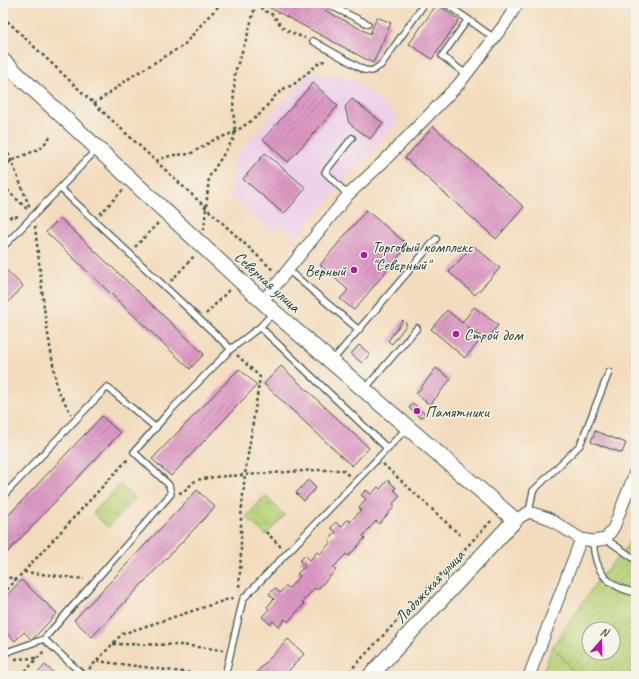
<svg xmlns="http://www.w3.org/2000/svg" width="639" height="679" font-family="Caveat,sans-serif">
<defs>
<pattern id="park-tufts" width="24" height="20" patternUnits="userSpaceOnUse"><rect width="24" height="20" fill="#b8d278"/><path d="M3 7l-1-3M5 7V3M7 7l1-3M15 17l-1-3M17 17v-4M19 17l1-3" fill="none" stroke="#9eb568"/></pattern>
<pattern id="garden-furrows" width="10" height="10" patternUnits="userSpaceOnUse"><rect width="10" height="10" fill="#b8d278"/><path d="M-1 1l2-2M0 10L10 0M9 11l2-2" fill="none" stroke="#9eb568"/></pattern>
<pattern id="building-hatch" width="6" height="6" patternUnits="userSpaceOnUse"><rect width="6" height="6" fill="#dd98c5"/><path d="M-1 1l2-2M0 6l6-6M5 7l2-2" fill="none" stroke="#b37da1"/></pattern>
</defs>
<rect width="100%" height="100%" fill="#f7f3e8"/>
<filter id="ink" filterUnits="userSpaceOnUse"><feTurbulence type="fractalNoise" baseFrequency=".025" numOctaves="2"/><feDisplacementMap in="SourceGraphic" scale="8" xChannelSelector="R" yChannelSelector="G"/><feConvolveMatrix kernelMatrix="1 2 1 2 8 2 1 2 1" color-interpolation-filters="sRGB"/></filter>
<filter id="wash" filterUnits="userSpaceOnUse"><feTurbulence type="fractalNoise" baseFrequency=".012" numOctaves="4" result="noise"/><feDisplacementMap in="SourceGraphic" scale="16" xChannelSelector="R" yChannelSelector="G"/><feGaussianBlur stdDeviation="0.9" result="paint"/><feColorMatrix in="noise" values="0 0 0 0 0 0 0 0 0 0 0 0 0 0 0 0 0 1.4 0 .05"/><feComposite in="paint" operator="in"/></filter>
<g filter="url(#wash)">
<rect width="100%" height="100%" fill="#f3dcbd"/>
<path fill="#edd1e9" d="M310,72L352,78L400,119L368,158L361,162L296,238L281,225L273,233L232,197L235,157Z"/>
<path fill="#b8d278" stroke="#6c8856" d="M553,646L577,676H541Z"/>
<path fill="url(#park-tufts)" stroke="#6c8856" d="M120,484L135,499L108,527L93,513Z
M265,496L285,515L266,535L246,517Z"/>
<path fill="url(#garden-furrows)" stroke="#6c8856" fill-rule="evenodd" d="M636,532V676H577L553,646L600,577L625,549ZM589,629H613V653H589Z"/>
<g id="blocks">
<path fill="url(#building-hatch)" d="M261,3H311L370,34L377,17L391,23L373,63Z
M437,4L459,20L432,59L409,44Z
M313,83L338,106L288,162L263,139Z
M352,99L383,123L370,139L349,123L345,107Z
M433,126L524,207L496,239L405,158Z
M265,153L306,188L284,214L243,179Z
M366,210L408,245L354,310L340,299L348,290L320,265Z
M60,218L204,354L190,369L46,232Z
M473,245L500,268L475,295L449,272Z
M4,268L23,286L3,308V270Z
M474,307L498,325L486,341L466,326L481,339L465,358L431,329L447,310L462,323Z
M403,320L407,324L392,344L388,341Z
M359,345L370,354L362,363L351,354Z
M281,366L369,448L352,466L264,384Z
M436,368L451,379L430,405L416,394Z
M239,369L257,385L171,476L152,459Z
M413,403L425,414L421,418L409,408Z
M102,416L120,433L3,557V521Z
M595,431L626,443L622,453L591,442Z
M308,480L316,488L304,501L296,493Z
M388,480L396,488L394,490L400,496L393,504L395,506L379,524L376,521L363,536L365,538L349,556L346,554L333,568L336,570L317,590L315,588L302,602L304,604L288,622L285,619L279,627L273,621L270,624L262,617L269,609L267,607L274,599L269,594L275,588L280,593L286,586L289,588L300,576L297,574L305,566L300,561L305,555L310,560L317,552L320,554L331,542L329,540L336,532L331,528L333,525L336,522L341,527L348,519L350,522L361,510L359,508L366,499L361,495L366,490L371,494L378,487L380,489Z
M197,490L215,507L92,637L74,620Z
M21,580L57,613L32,640L24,632L15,641L5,632V626L3,625V600Z
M288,639L304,654L284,676H253Z
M45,665L57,676H35Z"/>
</g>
</g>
<g filter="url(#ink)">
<use href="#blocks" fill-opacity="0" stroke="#3f5549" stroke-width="1"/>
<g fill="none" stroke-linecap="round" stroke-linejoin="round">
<defs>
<path id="lane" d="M325,3L368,24
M445,3L494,38
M313,41L364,70L372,71L381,65L425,3
M466,74L442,56L468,19
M60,188L97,149
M348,195L325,172L352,138
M3,247L60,188L231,349
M288,270L359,330
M260,327L388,449
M332,361L436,239
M364,390L417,328
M3,496L107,387L156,428
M529,512L533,491L580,445L609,372
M606,539L636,560
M593,541C595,572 606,586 636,593
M44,639L171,494L169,485L134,452L169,412L231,349L260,327L274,312
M3,657L7,652L44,639L84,676
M225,676L243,599L407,428"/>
<path id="street" d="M263,301L348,195L383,162L459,84L504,25L518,3
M515,520L529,512L548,518L581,539L593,541L606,539L614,527L636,470
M529,676L581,539"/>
<path id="secondary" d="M3,61L274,312L515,520L370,676"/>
</defs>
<use href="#lane" stroke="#3f5549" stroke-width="8"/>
<use href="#street" stroke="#3f5549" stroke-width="13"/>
<use href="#secondary" stroke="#3f5549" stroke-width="17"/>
<path stroke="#3f5549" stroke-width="2.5" stroke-dasharray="3 3" stroke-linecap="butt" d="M256,3L265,11L273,15L282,27L292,33L305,38
M3,17L87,97L274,271
M94,104L134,75L184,45L206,19L222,3
M3,150L9,155L30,208
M156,161L163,158L174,155L190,154L214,140L235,132L258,116L276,95L285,88L293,85L319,63L327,60
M3,167L11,161L41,148L50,137
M3,186L28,210
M100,214L123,190
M3,218L21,216
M35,226L45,316L57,388L71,414
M204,230L209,177L234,138L235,128L233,110L235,72L247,37L256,3
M135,247L158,223
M171,281L195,255
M206,314L230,289
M237,355L260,377L245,474L241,516V553L239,590
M383,464L461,536
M179,493L183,492L196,480L214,477L317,470H343L349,476
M266,532L281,547
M24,572L84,579
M3,575L16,580
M3,594L128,459
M113,644L181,645L223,650
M15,659L36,658
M97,661L214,676
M89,669L122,634L235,597
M21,676L45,650
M345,676L493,519"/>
<use href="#lane" stroke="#fff" stroke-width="5.5"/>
<use href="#street" stroke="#fff" stroke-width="11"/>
<use href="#secondary" stroke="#fff" stroke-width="15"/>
</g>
</g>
<g fill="#b5179e" stroke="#f7f3e8" stroke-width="1.5">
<circle cx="364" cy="255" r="4"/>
<circle cx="354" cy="270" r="4"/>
<circle cx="456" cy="334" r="4"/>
<circle cx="417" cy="411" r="4"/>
</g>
<g text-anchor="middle" stroke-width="3" stroke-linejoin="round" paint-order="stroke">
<g font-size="16" fill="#1f3d34" stroke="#f7f3e8" text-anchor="start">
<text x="372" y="252">Торговый комплекс<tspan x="372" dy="18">"Северный"</tspan></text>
<text x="346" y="276" text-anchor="end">Верный</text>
<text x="464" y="340">Строй дом</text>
<text x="425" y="417">Памятники</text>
</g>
<g font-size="16" fill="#1f3d34" stroke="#f7f3e8">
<text transform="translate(268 281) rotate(42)" y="6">Северная улица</text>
<text transform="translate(429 586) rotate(-47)" y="6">Ладожская улица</text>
</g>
</g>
<rect width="639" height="679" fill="none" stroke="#f7f3e8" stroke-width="16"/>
<g transform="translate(601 641) rotate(20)"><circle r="19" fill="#f7f3e8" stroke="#a1aaa0"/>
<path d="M0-3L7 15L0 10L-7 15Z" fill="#b5179e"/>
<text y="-6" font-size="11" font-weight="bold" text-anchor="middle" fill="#1f3d34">N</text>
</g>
</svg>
